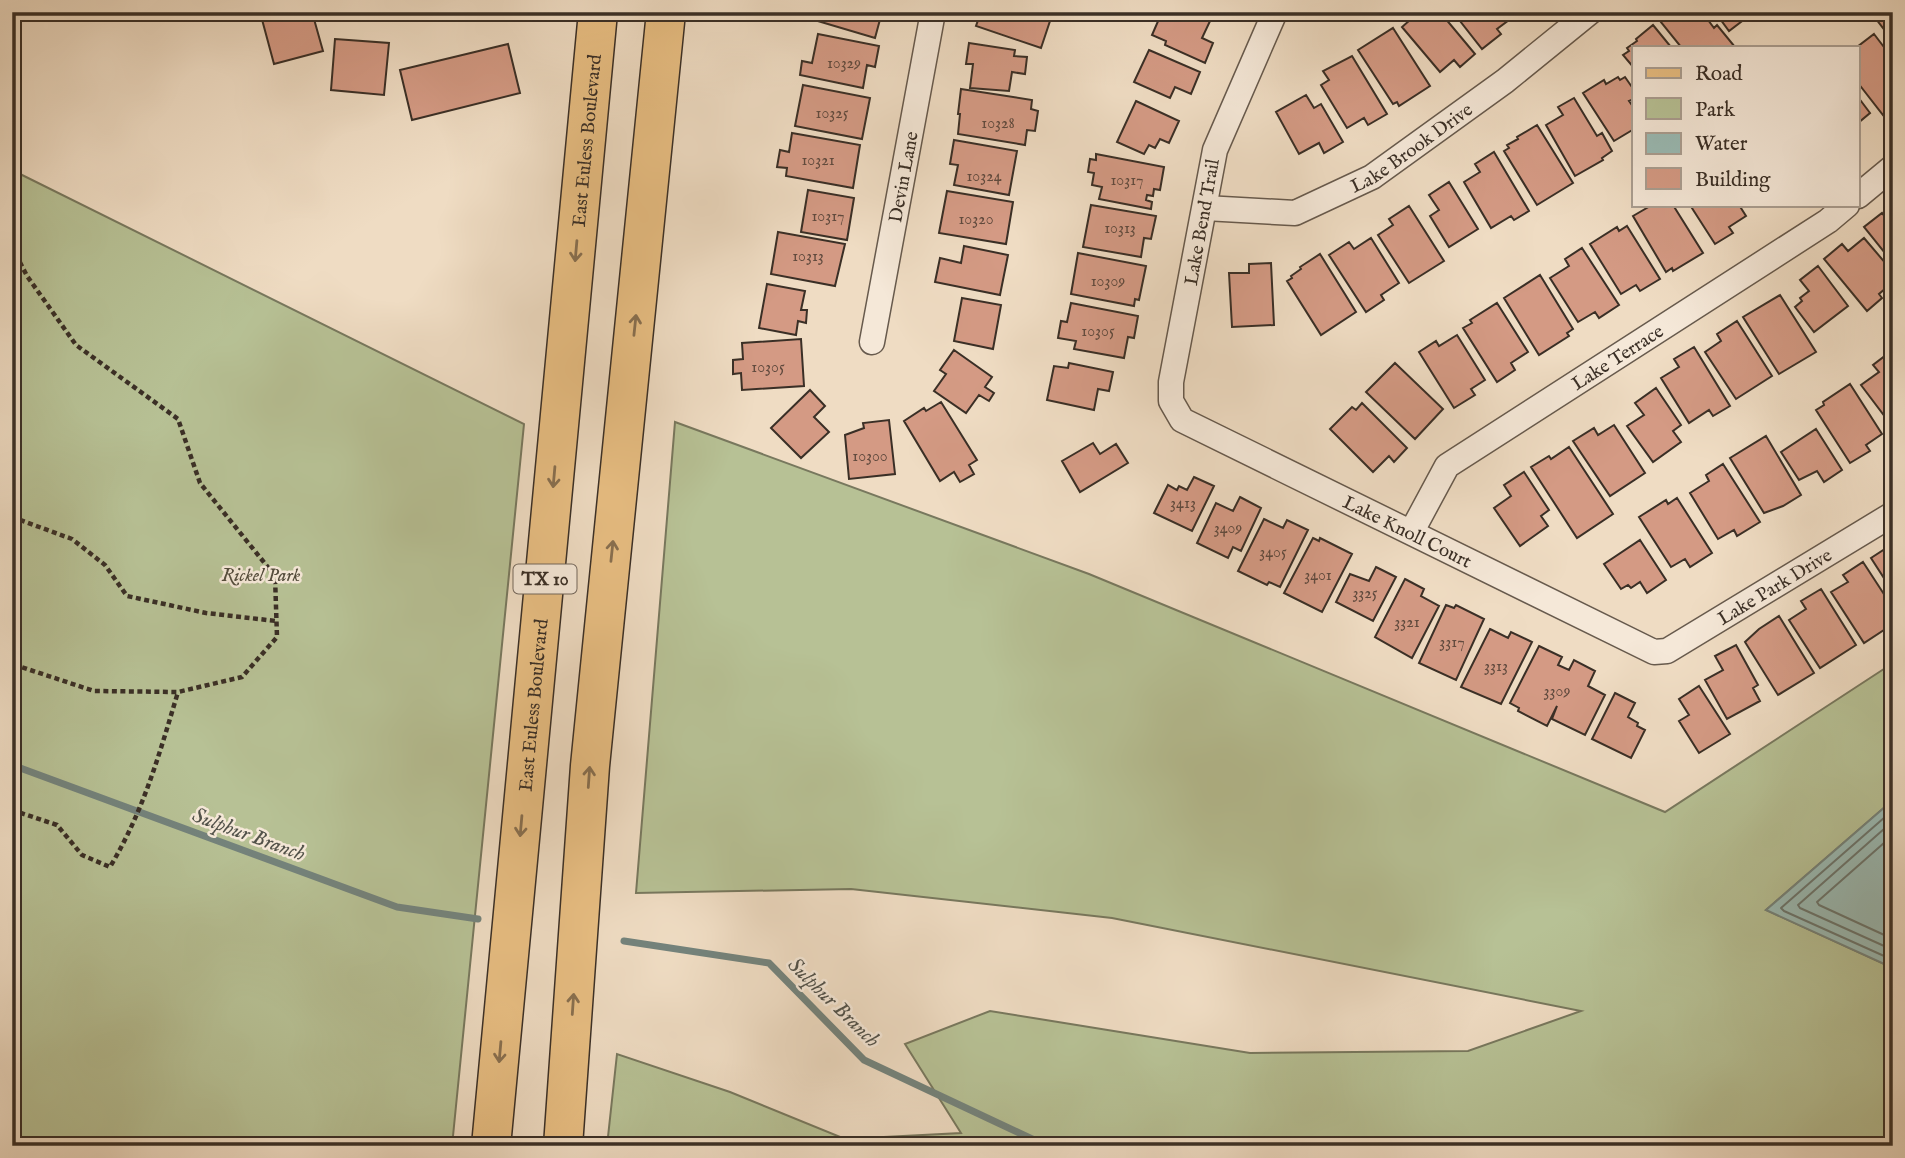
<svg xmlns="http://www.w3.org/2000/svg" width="1905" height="1158" font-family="'IM FELL English',serif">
<rect width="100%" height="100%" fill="#efdcc3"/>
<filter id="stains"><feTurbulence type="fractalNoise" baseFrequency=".00286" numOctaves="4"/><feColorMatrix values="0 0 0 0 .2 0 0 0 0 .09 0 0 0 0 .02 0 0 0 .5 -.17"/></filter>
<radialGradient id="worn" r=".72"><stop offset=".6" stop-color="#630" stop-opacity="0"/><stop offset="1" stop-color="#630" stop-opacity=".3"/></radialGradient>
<path fill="#b7c195" stroke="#78785e" stroke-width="2" d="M12,170L524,424L452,1146H12Z
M675,422L1089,574L1665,812L1893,663V800L1766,910L1893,968V1146H607L617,1054L730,1092L845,1139L961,1133L905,1044L990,1011L1250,1053L1468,1051L1581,1011L1112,918L851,889L636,893Z"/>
<path fill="#9abbb5" stroke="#74837c" stroke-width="2" d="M1893,800V968L1766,910Z"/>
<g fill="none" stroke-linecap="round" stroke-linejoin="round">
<path stroke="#6a756e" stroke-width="2" d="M1893,810L1781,908L1784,911L1893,960
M1893,821L1798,905L1800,908L1893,950
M1893,835L1817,902L1819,905L1893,939"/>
<path stroke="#74837c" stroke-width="7" d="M12,765L397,907L478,919
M624,941L769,963L864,1060L1047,1146"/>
</g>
<path fill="#d49a84" stroke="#3a2f26" stroke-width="2" d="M260,12H312L323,51L274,64Z
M812,12H882L875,38L811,19Z
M981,12H1053L1041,48L976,26Z
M1162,12H1196L1211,19L1202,38L1213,43L1205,63L1165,45L1166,41L1152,35Z
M1419,12H1440L1475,54L1460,67L1454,60L1440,72L1402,27Z
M1453,12H1508L1510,15L1506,18L1509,20L1497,29L1501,34L1482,49Z
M1671,12H1681L1683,14L1686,12H1702L1714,28L1717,25L1735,47H1681L1660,21Z
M1715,12H1754L1729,31Z
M1876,12H1893V41L1873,15Z
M1653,25L1671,47H1634V68L1623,55L1629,51L1627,48L1637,41L1636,39Z
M1393,28L1430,86L1399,106L1397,102L1393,104L1358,50Z
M818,34L879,46L875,67L867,65L863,88L800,75L802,61L812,63Z
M1874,34L1893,59V107L1883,115L1858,83L1857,47Z
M335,39L389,43L384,95L331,90Z
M969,43L1015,50L1014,56L1027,57L1025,74L1012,72L1009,91L970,88L973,64H966Z
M508,44L520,93L412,120L400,70Z
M1149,50L1200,72L1191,94L1175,87L1170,98L1134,82Z
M1352,56L1387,114L1368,125L1364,118L1347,128L1321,85L1329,80L1323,71Z
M1618,77L1620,80L1625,77L1634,90V99L1629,101L1634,108V129L1614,141L1583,93L1604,80L1606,84Z
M803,85L870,98L862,139L795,126Z
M961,89L1032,100L1031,109L1038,111L1035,131L1027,130L1025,145L958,134L960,114H958Z
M1306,95L1314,108L1321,104L1343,142L1324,153L1319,143L1299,154L1276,112Z
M1858,97L1870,113L1858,123Z
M1574,98L1597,136L1602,133L1612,151L1602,158L1603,160L1575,176L1546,125L1563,115L1558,107Z
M1136,101L1179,121L1169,143L1160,139L1155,148L1149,145L1144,154L1117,142Z
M1537,125L1573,183L1537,205L1504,151L1509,148L1507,145L1518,139L1517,137Z
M792,133L860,145L853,188L786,176L787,168L777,167L780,150L789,152Z
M954,140L1017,151L1009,195L954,185L958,165L950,164Z
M1494,152L1529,211L1514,220L1511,216L1491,228L1464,182L1480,172L1475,164Z
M1096,154L1164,167L1160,190L1154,189L1153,196L1147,195L1146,200L1152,202L1151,209L1099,199L1102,187L1092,185L1094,173L1088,172L1090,159L1096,160Z
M1449,182L1478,229L1449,247L1430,216L1439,210L1429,195Z
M808,190L854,198L847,240L801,232Z
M947,191L1013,202L1006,244L939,233Z
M1091,205L1156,216L1151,239L1144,238L1141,257L1083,247Z
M1652,205H1673L1703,253L1673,271L1672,268L1666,272L1633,216Z
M1690,205H1739L1746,216L1729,227L1733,233L1715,244Z
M1409,206L1444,261L1409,283L1378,235L1393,225L1389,219Z
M1882,213L1887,219L1893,215V263L1864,227Z
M1627,226L1660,279L1640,291L1636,285L1621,294L1590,244L1617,227L1619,231Z
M778,232L845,244L835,286L771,274Z
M1371,238L1399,283L1381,295L1384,300L1366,312L1329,255L1349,242L1354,249Z
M1864,238L1893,272V282L1879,294L1882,298L1867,311L1824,259L1842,244L1848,251Z
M964,246L1008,255L1000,295L935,282L940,258L961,263Z
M1582,248L1619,305L1599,318L1595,312L1578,322L1550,278L1569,266L1565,259Z
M1078,253L1146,266L1139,300L1135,299L1134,306L1071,294Z
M1320,254L1356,312L1321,335L1287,281L1292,278L1291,276L1301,269L1300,267Z
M1271,263L1274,325L1232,327L1229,273H1249V264Z
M1818,266L1848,306L1814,332L1795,307L1802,301L1800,298L1809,291L1800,280Z
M1540,275L1573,329L1567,333L1569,336L1539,355L1504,298Z
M767,284L805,291L801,310H807L806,323L798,321L796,335L759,328Z
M1780,295L1816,352L1779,374L1743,317Z
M962,298L1001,305L993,349L954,341Z
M1071,303L1138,316L1134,338L1128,337L1124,358L1074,349L1076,341L1058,338L1061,321L1067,322Z
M1497,303L1528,352L1511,363L1515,370L1497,382L1463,328L1472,323L1470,320Z
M1737,321L1772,376L1736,399L1705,352L1721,341L1717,334Z
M1457,335L1485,380L1471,389L1475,395L1454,408L1419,352L1436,341L1439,346Z
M801,339L804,386L742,390L741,373L733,374V360L743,359L742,343Z
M1694,347L1730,406L1713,416L1709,410L1689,423L1661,378L1679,367L1674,359Z
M954,350L992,377L985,387L994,393L989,401L979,395L966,413L934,391L946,374L940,370Z
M1890,352L1893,356L1892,426L1861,385L1879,372L1873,365Z
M1069,363L1113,372L1109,391L1098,389L1094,410L1047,400L1054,366L1068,368Z
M1395,363L1443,409L1415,439L1366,392Z
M1850,384L1882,434L1866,445L1870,451L1850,463L1816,410L1824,405L1823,402Z
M1656,388L1681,425L1673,431L1681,442L1653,462L1627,426L1644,415L1635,403Z
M810,390L825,406L814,417L829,432L801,458L771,428Z
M941,402L977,460L969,465L974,474L960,482L954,472L940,481L904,421L924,408L926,411Z
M1362,403L1407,448L1394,462L1389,456L1373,472L1330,429L1352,407L1356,410Z
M889,420L895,474L849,479L845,435L864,428L863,423Z
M1614,425L1645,473L1610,496L1573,441L1594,428L1598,435Z
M1816,429L1842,470L1824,482L1817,471L1799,480L1781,452Z
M1766,436L1801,495L1783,506L1764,513L1730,458Z
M1093,443L1100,454L1116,444L1128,463L1080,492L1062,461Z
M1569,447L1613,514L1577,538L1531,467L1549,456L1551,459Z
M1723,464L1760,522L1737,536L1734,530L1718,539L1690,493L1709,481L1706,475Z
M1524,472L1549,510L1541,516L1548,526L1520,546L1494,508L1511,496L1504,485Z
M1194,477L1214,486L1192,531L1154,513L1168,485L1177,490L1179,486L1187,490Z
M1240,497L1261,508L1241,551L1233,547L1228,558L1197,543L1216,503L1233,511Z
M1677,498L1712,553L1690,567L1685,559L1671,567L1639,517L1666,500L1668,504Z
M1264,519L1283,528L1287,520L1308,530L1280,587L1269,582L1267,585L1238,571Z
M1313,538L1319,541L1320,538L1352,554L1322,612L1284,593Z
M1640,540L1666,580L1647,593L1640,582L1631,588L1628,585L1621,589L1604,564Z
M1893,546V592L1871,558L1888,547L1889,549Z
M1863,562L1893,608V624L1864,643L1831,592L1848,582L1843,575Z
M1376,567L1396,577L1373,621L1336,602L1350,574L1369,581Z
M1405,579L1424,589L1421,596L1439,606L1412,658L1375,637Z
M1821,589L1856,645L1820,668L1789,620L1806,609L1801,601Z
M1446,605L1454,608L1456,605L1484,619L1456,680L1419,663Z
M1779,616L1814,673L1778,695L1745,642L1759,629Z
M1490,629L1508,638L1511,632L1532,642L1501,704L1461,687Z
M1736,645L1758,685L1753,688L1760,701L1727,719L1705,680L1723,670L1715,656Z
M1539,646L1562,657L1558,665L1569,670L1574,660L1595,671L1588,686L1605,695L1585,735L1552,719L1557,706L1547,726L1518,711L1519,708L1510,703Z
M1699,686L1730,734L1699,753L1679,721L1689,715L1679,699Z
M1615,693L1635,703L1628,717L1638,723L1637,726L1645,730L1631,758L1592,739Z"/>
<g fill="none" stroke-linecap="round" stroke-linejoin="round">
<defs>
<g id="minor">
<path id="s1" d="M1275,12L1215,150L1171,382V401L1182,420L1654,652L1667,651L1893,514"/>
<path d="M1858,196L1893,167"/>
<path id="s2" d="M1205,208L1295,213L1372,177L1505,81L1590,12"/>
<path id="s3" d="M872,342L933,12"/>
<path id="s4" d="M1412,531L1447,466L1828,221L1847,205"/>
</g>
<g id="primary">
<path id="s5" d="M491,1146L598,12"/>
<path d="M563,1146L590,766L666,12"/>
</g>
</defs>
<use href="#minor" stroke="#675a4d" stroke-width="27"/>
<use href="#primary" stroke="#3a2f26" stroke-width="41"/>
<path stroke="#3a2f26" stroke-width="4.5" stroke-dasharray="5 3.5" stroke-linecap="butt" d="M12,247L27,276L76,345L178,419L200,483L275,576L277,637L242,677L178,692L94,691L12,664
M12,517L72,539L105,565L127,596L206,613L276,621
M12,810L57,825L82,855L110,867C144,810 159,755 178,692"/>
<use href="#minor" stroke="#f5e8d8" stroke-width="24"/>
<use href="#primary" stroke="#e8be82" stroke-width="38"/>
</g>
<defs><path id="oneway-shaft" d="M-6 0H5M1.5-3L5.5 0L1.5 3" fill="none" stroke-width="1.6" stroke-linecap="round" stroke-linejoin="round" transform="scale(1.75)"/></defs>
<g stroke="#886f4f">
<use href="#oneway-shaft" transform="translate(576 251) rotate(95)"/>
<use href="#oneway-shaft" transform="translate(635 325) rotate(-84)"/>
<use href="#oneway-shaft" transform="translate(554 477) rotate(95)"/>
<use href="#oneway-shaft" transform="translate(612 551) rotate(-84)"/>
<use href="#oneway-shaft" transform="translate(589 777) rotate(-86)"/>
<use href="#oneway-shaft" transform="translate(521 826) rotate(95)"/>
<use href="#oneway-shaft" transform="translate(573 1004) rotate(-86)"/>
<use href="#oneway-shaft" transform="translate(500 1052) rotate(95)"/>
</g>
<g text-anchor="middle" stroke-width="5" stroke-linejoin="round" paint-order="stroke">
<g font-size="16" fill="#604a3e">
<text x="844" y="68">10329</text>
<text x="832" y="118">10325</text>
<text x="998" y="128">10328</text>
<text x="818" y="165">10321</text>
<text x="984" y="181">10324</text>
<text x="1127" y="185">10317</text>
<text x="828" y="221">10317</text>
<text x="976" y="224">10320</text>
<text x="1120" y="233">10313</text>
<text x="808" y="261">10313</text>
<text x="1108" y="286">10309</text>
<text x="1098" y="336">10305</text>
<text x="768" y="372">10305</text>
<text x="870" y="461">10300</text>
<text x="1183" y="508">3413</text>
<text x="1228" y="533">3409</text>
<text x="1273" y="557">3405</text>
<text x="1318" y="580">3401</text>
<text x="1365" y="598">3325</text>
<text x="1407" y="627">3321</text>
<text x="1452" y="647">3317</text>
<text x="1496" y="671">3313</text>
<text x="1557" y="696">3309</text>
</g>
<rect fill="#f5e8d8" stroke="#72665b" stroke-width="2" x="513.5" y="564.5" width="63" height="29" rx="5"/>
<g font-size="18" font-weight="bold" fill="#3a2f26">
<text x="545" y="585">TX 10</text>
</g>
<g font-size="19" fill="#3a2f26" stroke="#f5e8d8">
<text dy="7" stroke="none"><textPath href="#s5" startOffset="1010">East Euless Boulevard</textPath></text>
<text dy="7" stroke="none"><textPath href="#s2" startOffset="224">Lake Brook Drive</textPath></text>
<text dy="7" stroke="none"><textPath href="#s3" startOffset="168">Devin Lane</textPath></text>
<text transform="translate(1201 222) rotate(-80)" y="7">Lake Bend Trail</text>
<text dy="7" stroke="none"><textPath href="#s4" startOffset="276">Lake Terrace</textPath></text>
<text dy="7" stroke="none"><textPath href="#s1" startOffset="679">Lake Knoll Court</textPath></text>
<text dy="7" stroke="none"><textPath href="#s1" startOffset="1092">Lake Park Drive</textPath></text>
<text dy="7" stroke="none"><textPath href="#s5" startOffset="443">East Euless Boulevard</textPath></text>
</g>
<g font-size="19" font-style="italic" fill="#534c3c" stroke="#f5e8d8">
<text x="261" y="581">Rickel Park</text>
</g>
<g font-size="21" font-style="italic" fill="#52524a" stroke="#f5e8d8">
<text transform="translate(249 834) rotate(20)" y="7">Sulphur Branch</text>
<text transform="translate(834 1002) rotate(44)" y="7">Sulphur Branch</text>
</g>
</g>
<rect width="1905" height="1158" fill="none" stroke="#efdcc3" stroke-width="42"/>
<rect x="14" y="14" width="1877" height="1130" fill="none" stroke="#3a2f26" stroke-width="3.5"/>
<rect x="21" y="21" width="1863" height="1116" fill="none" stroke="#3a2f26" stroke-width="2"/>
<rect x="1632" y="46" width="228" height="161" fill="#f5e8d8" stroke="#aa9e91" stroke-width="2"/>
<rect x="1646" y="68" width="35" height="10" fill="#e8be82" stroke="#aa9e91" stroke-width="2"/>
<text x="1695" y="80" font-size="21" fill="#3a2f26">Road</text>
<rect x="1646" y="98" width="35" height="21" fill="#b7c195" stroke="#aa9e91" stroke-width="2"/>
<text x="1695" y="116" font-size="21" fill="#3a2f26">Park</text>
<rect x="1646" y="133" width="35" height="21" fill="#9abbb5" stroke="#aa9e91" stroke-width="2"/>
<text x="1695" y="150" font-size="21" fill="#3a2f26">Water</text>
<rect x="1646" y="168" width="35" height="21" fill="#d49a84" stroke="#aa9e91" stroke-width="2"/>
<text x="1695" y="186" font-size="21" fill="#3a2f26">Building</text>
<rect width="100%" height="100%" filter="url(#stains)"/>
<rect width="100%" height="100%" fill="url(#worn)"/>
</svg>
